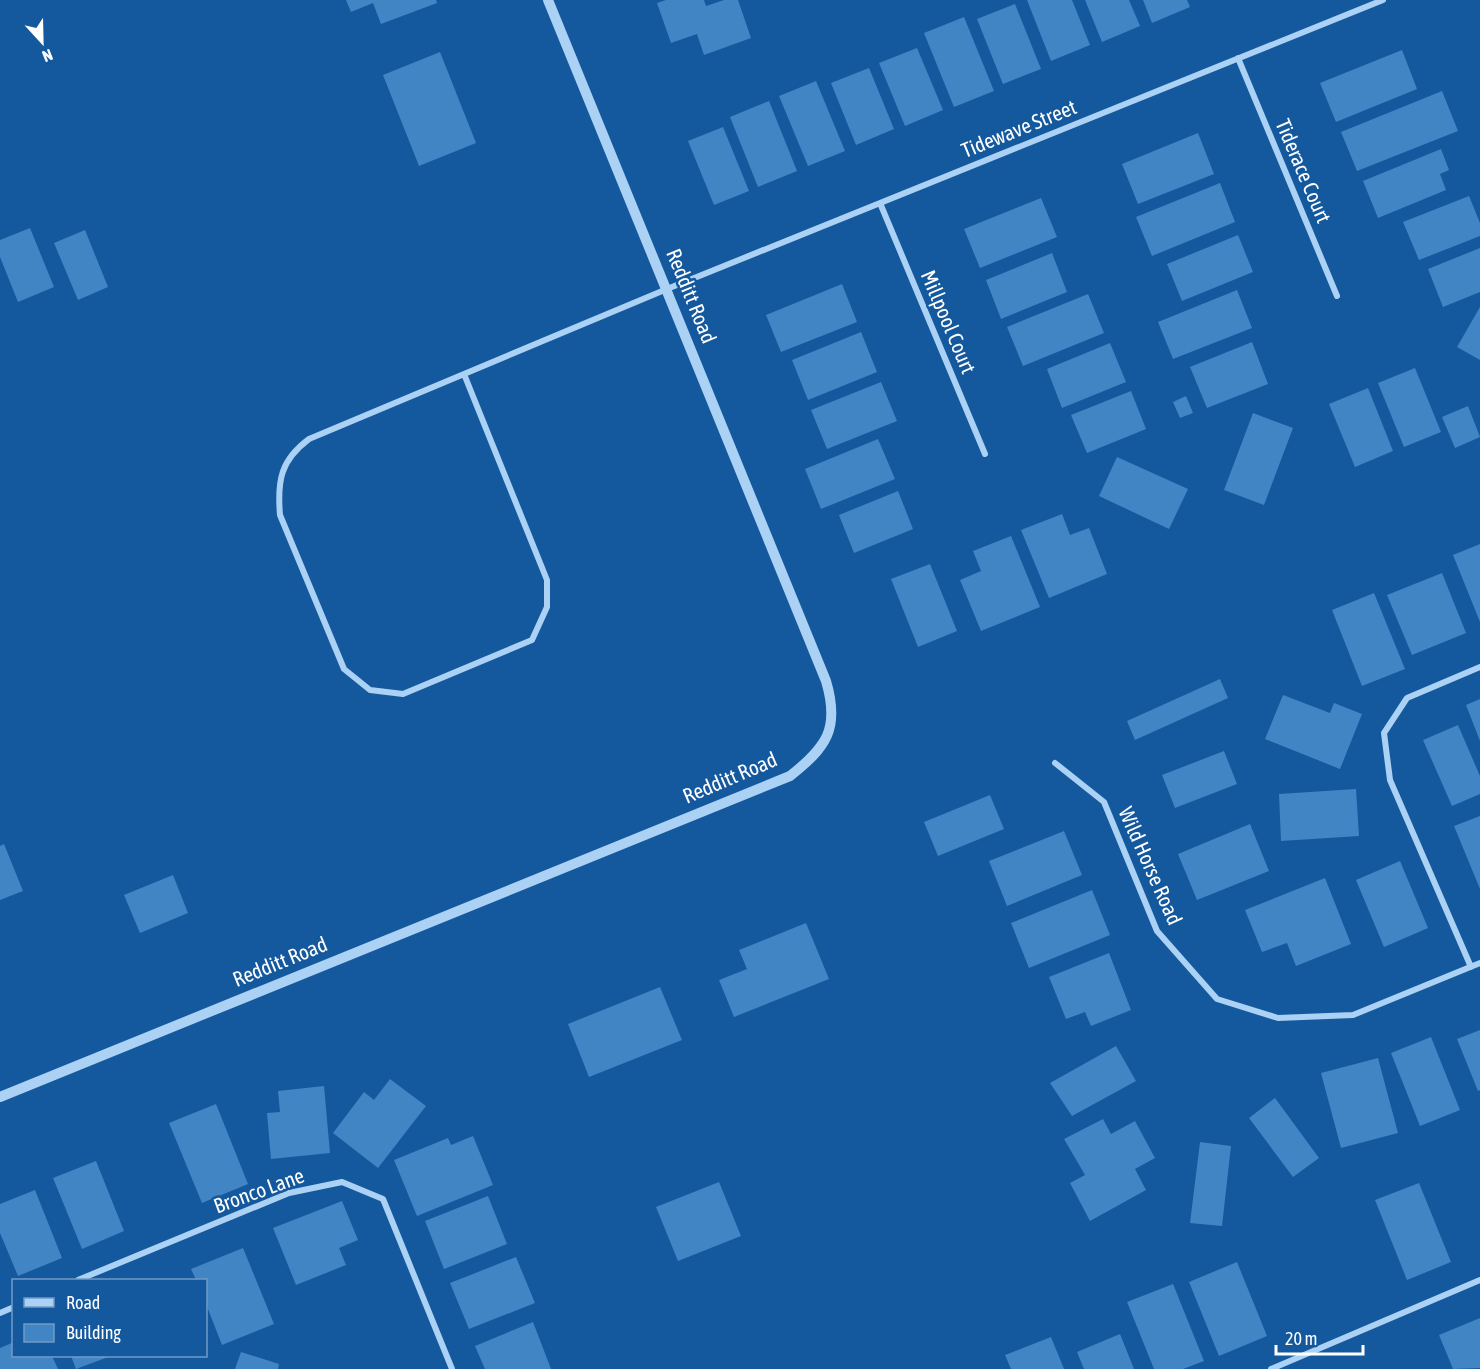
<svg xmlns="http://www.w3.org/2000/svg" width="1480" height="1369" font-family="'Asap Condensed',sans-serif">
<rect width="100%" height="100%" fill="#14599e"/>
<path fill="#4185c5" d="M346,0H436L437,3L381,24L373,3L351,12Z
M666,0H704L706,6L724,0H738L751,38L704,55L697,34L671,43L657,3Z
M1027,0H1072L1090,45L1051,61Z
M1085,0H1129L1140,26L1102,42Z
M1143,0H1187L1190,7L1152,23Z
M1015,4L1041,69L1003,84L977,19Z
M964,17L994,91L954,107L924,33Z
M917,48L943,110L905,126L879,63Z
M1402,50L1417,89L1336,122L1320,83Z
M440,52L476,143L419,166L383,75Z
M869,68L894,129L856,145L831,83Z
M816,81L845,151L808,166L779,96Z
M1442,91L1458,131L1357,171L1341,132Z
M769,101L797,171L758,187L730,117Z
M723,127L749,191L714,205L688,141Z
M1198,133L1214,174L1138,204L1122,164Z
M1441,149L1449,170L1440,174L1446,190L1378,218L1363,181Z
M1220,183L1235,222L1152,256L1136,217Z
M1469,196L1480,223V236L1419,260L1403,222Z
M1041,198L1057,237L980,268L964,229Z
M30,228L54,287L18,302L0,257V240Z
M85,230L108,287L78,300L54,243Z
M1238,235L1253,272L1182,301L1167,264Z
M1480,248V292L1443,307L1428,269Z
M1052,253L1067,292L1001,319L986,280Z
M842,284L857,322L781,352L766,315Z
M1237,290L1252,328L1173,359L1158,322Z
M1088,294L1104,333L1023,366L1007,327Z
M1480,307V360L1457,347Z
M861,332L877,372L808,400L792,360Z
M1252,342L1268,384L1207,408L1190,367Z
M1110,343L1126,382L1062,408L1047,369Z
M1415,368L1441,432L1404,447L1378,383Z
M881,382L897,421L827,449L811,410Z
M1368,388L1393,451L1355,467L1329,404Z
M1131,391L1146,429L1087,453L1071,415Z
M1186,396L1193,413L1180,418L1173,402Z
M1468,406L1480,437L1455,448L1442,417Z
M1253,413L1293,428L1264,505L1224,490Z
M878,439L895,479L821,509L805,469Z
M1117,457L1188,489L1169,529L1099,496Z
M898,491L913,529L854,553L839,515Z
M1062,514L1070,535L1089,528L1107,574L1049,598L1021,530Z
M1011,536L1040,607L981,631L960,580L981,571L973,551Z
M1480,544V622L1453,555Z
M930,564L957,631L918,647L891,579Z
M1442,573L1466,633L1412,655L1387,595Z
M1374,593L1405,669L1362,686L1332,610Z
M1220,679L1228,698L1135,740L1127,721Z
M1283,695L1330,713L1334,703L1362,714L1340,769L1265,739Z
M1480,699V741L1466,705Z
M1458,725L1480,776V794L1452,806L1423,740Z
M1224,751L1237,784L1175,808L1162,775Z
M1356,789L1359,836L1281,841L1279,794Z
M990,795L1004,829L938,856L924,822Z
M1480,816V889L1454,826Z
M1250,824L1269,871L1197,900L1178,854Z
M1064,831L1082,875L1007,906L989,861Z
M4,844L23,891L0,900V846Z
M1400,861L1428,928L1384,947L1356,880Z
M173,875L188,913L140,933L124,895Z
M1325,878L1351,944L1296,966L1287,943L1262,952L1245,910Z
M1092,890L1110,935L1029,968L1011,923Z
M806,923L829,979L734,1017L719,980L747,969L739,950Z
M1109,953L1131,1010L1091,1026L1085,1012L1066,1019L1049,977Z
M660,987L682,1040L589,1077L568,1024Z
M1480,1030V1090L1478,1091L1457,1039Z
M1431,1037L1460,1110L1420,1126L1391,1053Z
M1116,1046L1136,1081L1072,1116L1050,1083Z
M1378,1058L1398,1133L1341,1148L1321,1073Z
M390,1079L426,1106L378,1168L333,1133L364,1092L374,1100Z
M324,1086L330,1153L271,1159L267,1113L280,1112L278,1091Z
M1275,1098L1319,1158L1293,1177L1249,1118Z
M216,1104L248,1184L202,1203L169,1123Z
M1103,1119L1111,1134L1135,1121L1155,1158L1135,1169L1146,1190L1090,1221L1070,1183L1085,1175L1064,1139Z
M473,1136L493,1185L417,1216L394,1160L448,1138L451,1145Z
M1200,1142L1231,1146L1222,1226L1190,1223Z
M96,1161L124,1231L82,1249L53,1178Z
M719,1182L741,1236L678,1261L656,1207Z
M1419,1183L1451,1262L1407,1280L1375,1200Z
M35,1190L62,1258L18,1276L0,1233V1204Z
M488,1196L507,1244L444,1269L425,1221Z
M342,1201L358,1240L339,1248L346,1265L296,1285L273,1228Z
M243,1248L274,1324L222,1345L206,1304V1280H196L191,1269Z
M516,1257L535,1303L469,1329L450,1283Z
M1237,1262L1267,1336L1219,1356L1189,1282Z
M1173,1284L1204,1361L1183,1369H1154L1127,1302Z
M1480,1318V1368L1453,1369L1439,1335Z
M533,1322L551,1369H485L475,1346Z
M1120,1334L1134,1369H1084L1077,1352Z
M1051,1337L1064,1369H1011L1005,1355Z
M14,1342V1356H52L58,1369H0V1348Z
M241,1352L279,1364L278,1369H235Z
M71,1356H111L76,1369Z"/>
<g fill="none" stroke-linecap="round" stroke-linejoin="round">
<path stroke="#abd1f4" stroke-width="6" d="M1238,58L1337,296
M880,203L985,454
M464,374L547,580V607L532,640L403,694L370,690L344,669L280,515C277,480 281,460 309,439L667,289L1383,0
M1055,763L1104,802L1157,931L1217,999L1278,1018L1353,1015L1480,963
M1471,967L1390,780L1384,733L1407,698L1480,667
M78,1280L289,1193L342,1182L383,1199L452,1369
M0,1313L14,1307
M1271,1369L1480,1280"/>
<path stroke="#abd1f4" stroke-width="10" d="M0,1097L790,776C827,747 840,728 826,681L548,0"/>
</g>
<g text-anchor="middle" stroke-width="5" stroke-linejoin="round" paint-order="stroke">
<g font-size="21" fill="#fff" stroke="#14599e">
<text transform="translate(1019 129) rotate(-22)" y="7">Tidewave Street</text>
<text transform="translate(1303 171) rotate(67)" y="7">Tiderace Court</text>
<text transform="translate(691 296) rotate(68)" y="7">Redditt Road</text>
<text transform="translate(948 322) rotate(67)" y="7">Millpool Court</text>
<text transform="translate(730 778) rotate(-23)" y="7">Redditt Road</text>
<text transform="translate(1150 866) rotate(66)" y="7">Wild Horse Road</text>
<text transform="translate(280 962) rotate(-22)" y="7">Redditt Road</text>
<text transform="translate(259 1191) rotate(-20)" y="7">Bronco Lane</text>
</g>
</g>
<rect x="12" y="1279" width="195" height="78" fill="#14599e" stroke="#729bc5" stroke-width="1.5"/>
<rect x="24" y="1298" width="30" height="9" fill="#abd1f4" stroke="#729bc5" stroke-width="1.5"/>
<text x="66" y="1309" font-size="18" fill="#ffffff">Road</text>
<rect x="24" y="1324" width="30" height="18" fill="#4185c5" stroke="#729bc5" stroke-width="1.5"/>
<text x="66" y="1339" font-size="18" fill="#ffffff">Building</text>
<g transform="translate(42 42) rotate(158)" stroke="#14599e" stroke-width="4.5" paint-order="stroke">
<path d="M0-4.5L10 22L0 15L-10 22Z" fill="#ffffff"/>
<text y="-9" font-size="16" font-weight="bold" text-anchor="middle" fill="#ffffff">N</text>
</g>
<path d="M1276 1345v9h87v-9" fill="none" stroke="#ffffff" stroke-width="3"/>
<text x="1285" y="1345" font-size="18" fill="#ffffff" stroke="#14599e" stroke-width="4.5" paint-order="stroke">20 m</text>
</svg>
